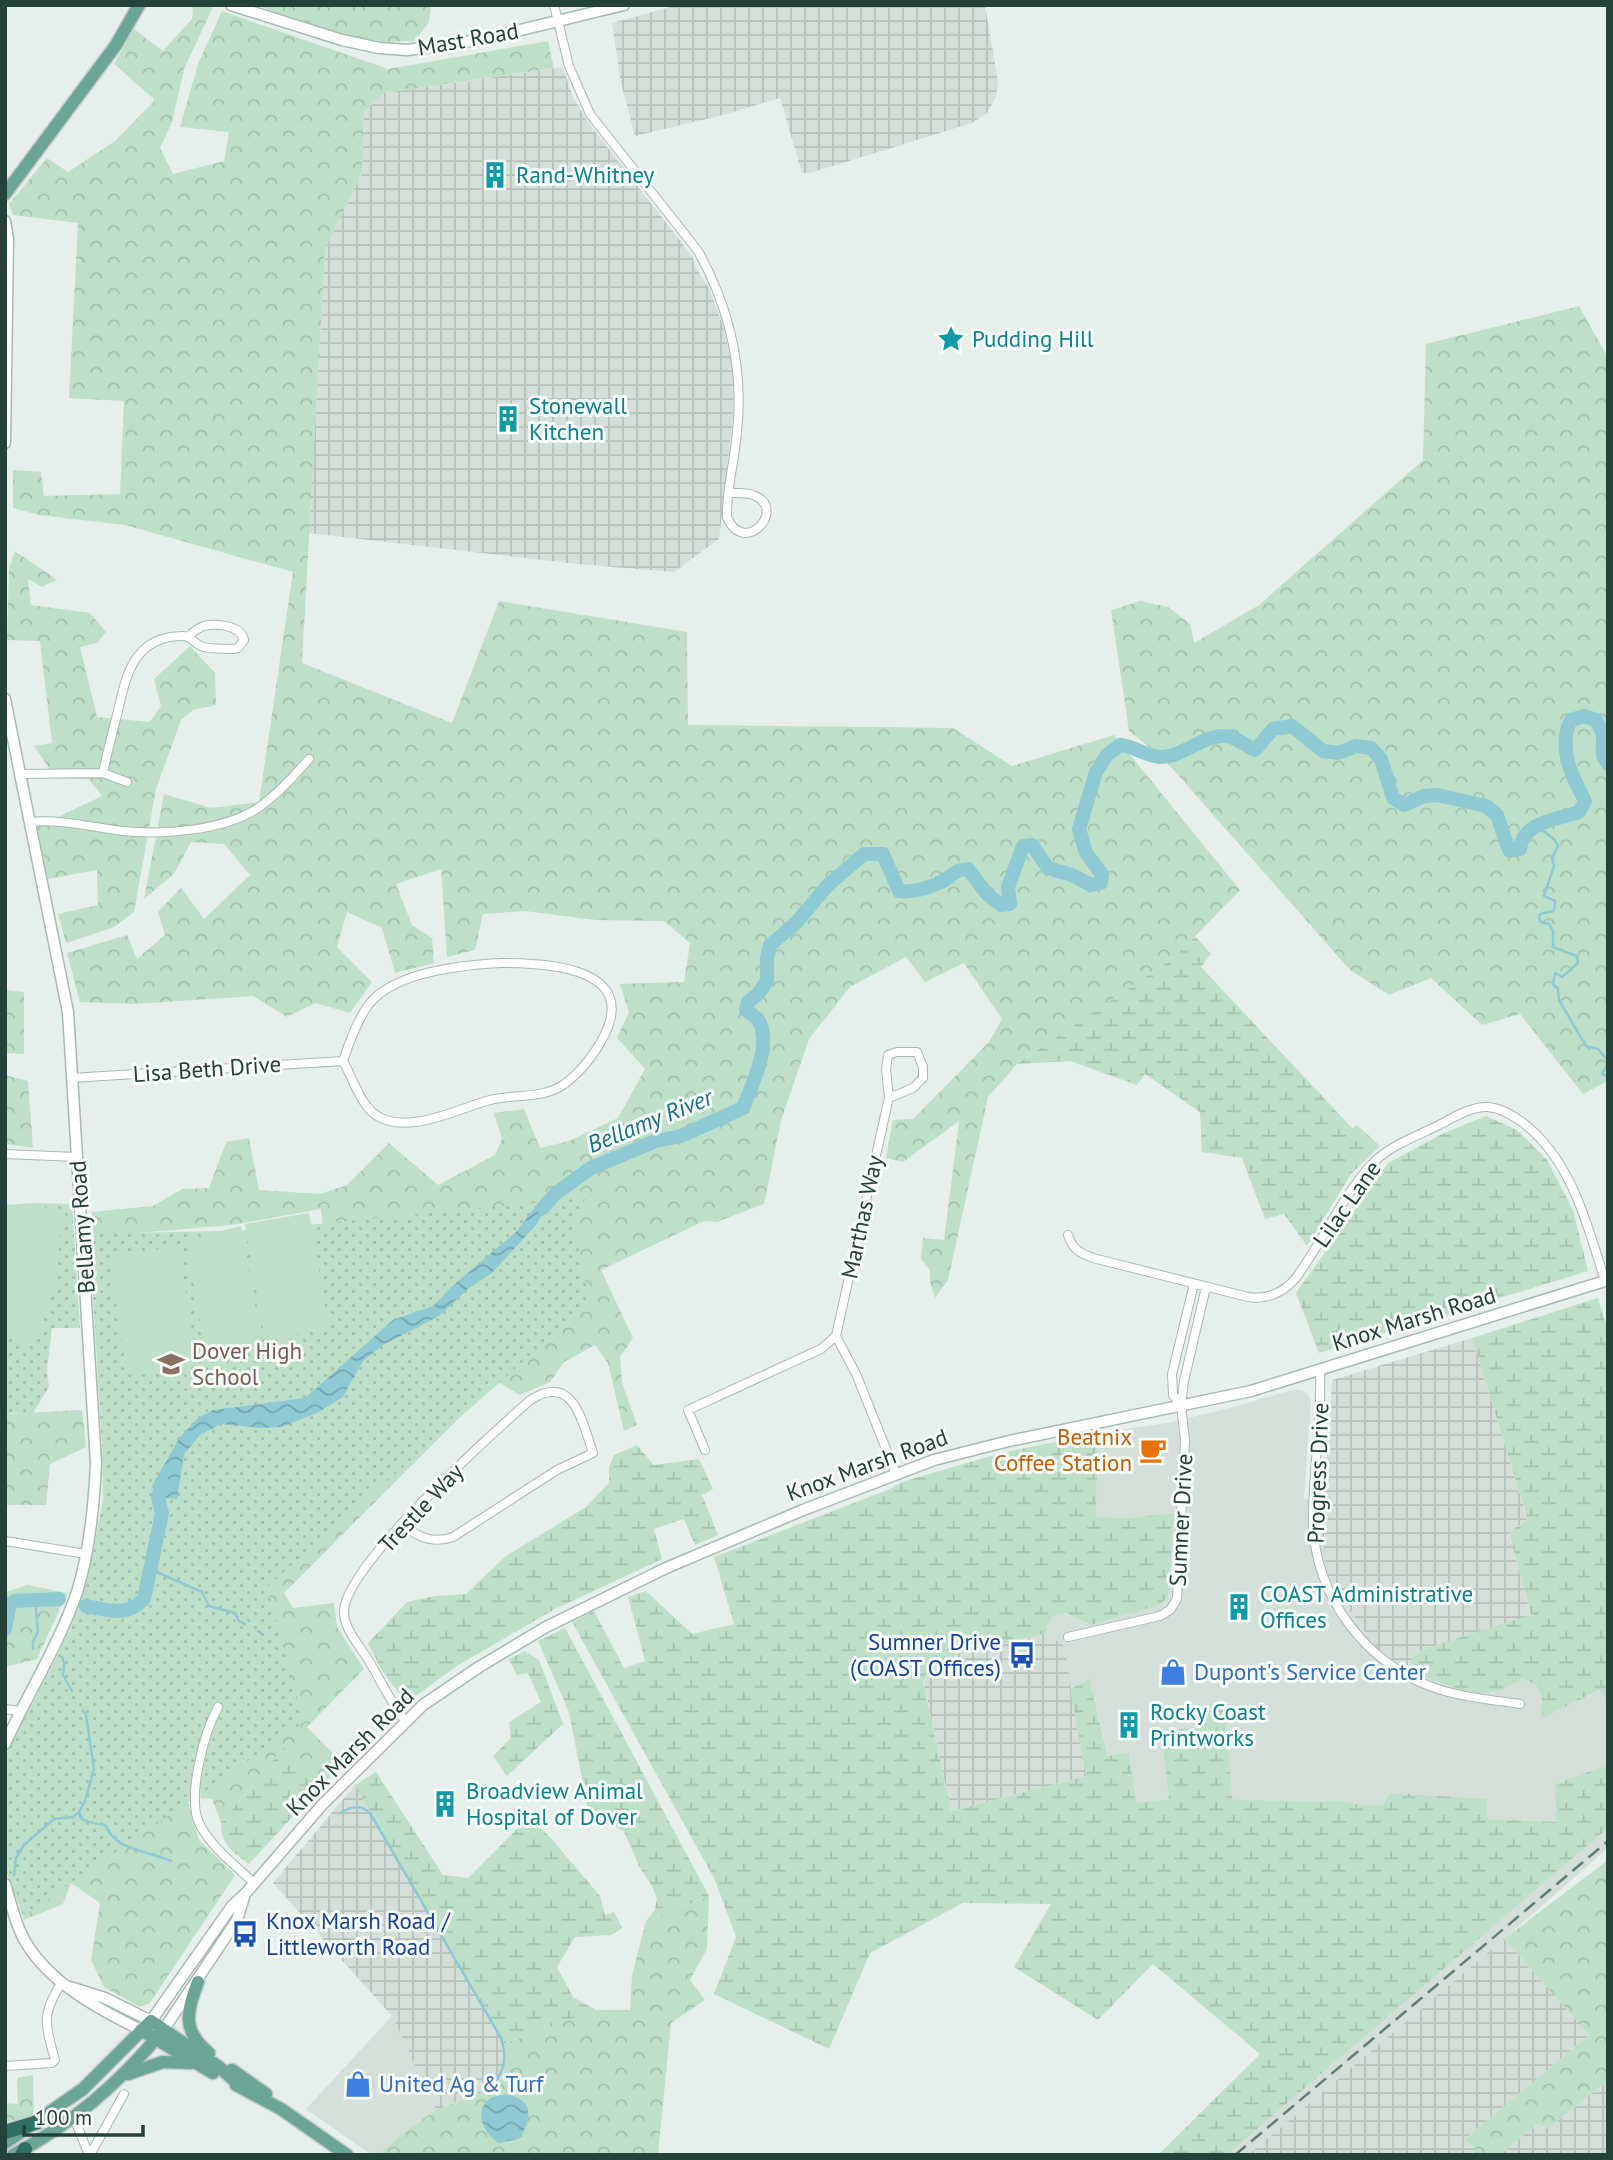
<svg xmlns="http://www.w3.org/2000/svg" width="1613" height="2160" font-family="'PT Sans',sans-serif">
<defs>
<pattern id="industrial-grid" width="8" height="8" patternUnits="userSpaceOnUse" patternTransform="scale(1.75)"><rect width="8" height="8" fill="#d4dfda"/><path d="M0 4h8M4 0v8" fill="none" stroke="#b6c1bc"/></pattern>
<pattern id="forest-crowns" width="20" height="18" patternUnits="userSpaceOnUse" patternTransform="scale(1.75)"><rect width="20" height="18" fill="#bfe0c8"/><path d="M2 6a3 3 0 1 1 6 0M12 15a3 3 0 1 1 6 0" fill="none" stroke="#a4c1ad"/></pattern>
<pattern id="wetland-marsh" width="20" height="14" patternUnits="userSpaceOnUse" patternTransform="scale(1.75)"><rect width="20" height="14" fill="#bfe0c8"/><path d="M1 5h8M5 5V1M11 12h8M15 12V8" fill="none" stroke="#a4c1ad"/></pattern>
<pattern id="park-dots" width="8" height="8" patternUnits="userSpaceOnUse" patternTransform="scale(1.75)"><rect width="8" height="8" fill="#bfe0c8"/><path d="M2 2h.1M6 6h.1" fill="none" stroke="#a4c1ad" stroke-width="1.8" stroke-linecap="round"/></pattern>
<pattern id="water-waves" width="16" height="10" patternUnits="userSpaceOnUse" patternTransform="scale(1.75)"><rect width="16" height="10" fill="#8ec9d4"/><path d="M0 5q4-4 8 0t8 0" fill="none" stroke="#74a5ad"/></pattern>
</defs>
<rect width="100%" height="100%" fill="#e6efeb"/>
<path fill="#d4dfda" d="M1296,1389L1307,1393L1311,1402L1304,1499L1322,1501V1530L1382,1654L1437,1682L1492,1693L1523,1679L1537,1685L1542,1699L1540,1718L1601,1690L1608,1703V1765L1555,1784L1556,1822L1488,1819L1487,1799L1390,1793L1383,1804L1367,1806L1337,1800L1315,1802L1231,1799L1226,1702L1201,1727L1169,1799L1135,1803L1129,1754L1109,1757L1089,1680L1070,1689L1064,1646L1047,1633V1626L1052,1617L1064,1613L1091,1625L1174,1513L1128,1518L1096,1517L1098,1433L1167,1423L1226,1409Z
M1608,1828V1848L1504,1939L1248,2155H1227Z
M392,2016L436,2110L401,2134L379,2155H372L306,2109Z"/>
<path fill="url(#industrial-grid)" d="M678,5H985L998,81L996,97L987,113L972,123L810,173H802L780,98L723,115L635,136L621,83L612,23Z
M563,67L572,95L587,121L692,256L695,266L710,290L724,329L734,375L733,416L719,539L674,572L577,564L309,533L325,249L362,173L364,112L384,93Z
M1472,1338L1528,1521L1509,1533L1531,1616L1424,1649L1412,1656L1409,1670L1382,1654L1328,1580L1322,1530L1332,1380Z
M1047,1633L1064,1646L1086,1776L951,1811L923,1680L931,1661Z
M355,1785L503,2044L504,2076L481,2093L436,2110L392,2016L273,1883Z
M1504,1939L1589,2035L1465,2139L1480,2154L1490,2155H1248Z
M1608,2080V2155H1500L1537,2124L1549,2128Z"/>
<path fill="url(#forest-crowns)" d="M193,5L213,7L184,69L172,122L160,148L173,174L224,161L229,132L180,127L198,64L222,11L388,69L548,41L554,68L384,93L364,112L362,173L325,249L302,663L452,723L499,601L687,632L688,725L953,728L1012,766L1114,735L1240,890L1175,957L1017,1064L988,1097L948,1280L935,1298L930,1282V1270L921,1259L923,1238L944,1240L959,1121L903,1162L886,1158L893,1120L913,1119L989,1042L1002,1019L964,963L925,982L906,957L850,987L809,1039L781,1121L764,1204L717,1222L704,1221L601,1270L633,1338L620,1357L622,1383L637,1425L624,1431L608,1363L595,1345L564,1362L550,1382L520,1395L496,1381L284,1593L293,1608L334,1603L337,1627L364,1669L307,1727L343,1764L319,1788L284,1747L221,1823L212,1799L200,1798L220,1712L45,1685L68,1632L127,1640L78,1614L91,1568L335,1329L321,1209L232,1225L90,1237L92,1212L153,1206L182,1189L209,1188L226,1142L249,1138L259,1190L320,1194L347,1185L389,1143L438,1185L495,1155L502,1139L494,1113L524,1109L540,1148L569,1141L618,1118L645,1069L617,1038L629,1012L620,984L684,982L690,943L664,921L595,920L525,911L483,914L475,950L447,957L441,869L396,884L412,925L432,938L434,963L395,973L382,928L347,912L337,947L372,982L350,1013L315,1003L287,1017L253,996L133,1004L80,1002L67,953L127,935L137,959L165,935L158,912L181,888L204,919L250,875L224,844L191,842L174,874L144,899L164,794L211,808L259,802L293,572L125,525L39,515L13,508V470L41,472L44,496L120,494L124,401L69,398L78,223L13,215L9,204L47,158L68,172L115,141L155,100L114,64L134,29L163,51L192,19Z
M256,5H431L429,22L415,41L380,42L335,34Z
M1579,306L1608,358V1081L1583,1094L1520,1014L1482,1025L1431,978L1389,995L1350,970L1163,758L1129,731L1111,610L1141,601L1168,607L1190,624L1194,643L1259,605L1423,460L1426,344Z
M15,551L57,580L42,587L28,579L31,605L90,613L106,632L97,643L80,647L97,717L150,722L161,706L154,679L190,646L215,673L216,705L193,710L181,720L156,789L134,912L114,927L66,943L58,914L98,905L97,870L48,879L37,827L102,796L89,779L56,778L34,746L52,743L40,641L7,640L9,568Z
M5,990L24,992V1054L5,1053Z
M5,1075L28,1081L33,1148L5,1144Z
M82,1410L86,1447L50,1464L46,1505H5V1414Z
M28,1585L67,1593L37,1659L5,1667V1592Z
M5,1757L187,1799L199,1840L235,1875L150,2003L140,2007L104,1987L91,1960L100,1903L71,1883L63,1904L24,1920L5,1868Z
M1608,1860V2080L1549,2128L1537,2124L1500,2155L1480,2154L1465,2139L1589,2035L1504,1939Z
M709,1896L707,1949L690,1980L705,2000L671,2023L658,2155H379L401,2134L436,2110L481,2093L504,2077L503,2044L596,2010H630L632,1976L646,1921Z
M33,2075L34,2116L5,2122V2103L18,2104L17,2078Z"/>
<path fill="url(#wetland-marsh)" d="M1195,936L1211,954L1201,967L1352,1128L1357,1125L1380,1146L1351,1174L1307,1246L1284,1214L1265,1219L1242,1158L1202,1152L1200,1112L1145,1074L1137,1085L1070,1061L1017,1064L1175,957Z
M1486,1116L1517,1130L1547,1160L1573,1210L1588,1271L1319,1353L1296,1293L1388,1163L1442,1134Z
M1598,1298L1608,1331V1703L1600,1690L1540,1719L1542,1699L1537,1685L1523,1679C1514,1683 1503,1690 1493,1692C1471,1697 1429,1679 1409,1670L1412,1656L1424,1649L1531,1615L1509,1532L1528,1520L1472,1338Z
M1098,1433L1096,1517L1128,1518L1174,1513L1168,1597L1159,1605L1091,1625L1065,1613L1052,1617L1047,1626V1633L931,1661L923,1681L951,1811L1086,1776L1070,1689L1089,1679L1108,1756L1129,1753L1136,1803L1169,1799L1161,1731L1201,1727V1706L1225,1702L1232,1799L1315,1802L1337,1800L1367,1806L1383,1804L1390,1793L1487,1799L1488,1819L1556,1822L1555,1784L1608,1765V1828L1227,2155H1158L1260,2054L1153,1964L1098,2020L1014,1967L1051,1904L963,1903L870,1953L829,2049L714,1994L736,1937L715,1880L572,1622L594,1611L624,1668L645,1661L628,1597L646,1591L692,1634L734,1624L714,1557L890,1489L905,1481L1001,1453Z
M637,1445L654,1465L699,1459L713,1489L702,1495L718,1535L695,1545L684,1519L654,1529L662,1559L555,1609L457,1666L406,1703L381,1669L368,1643L407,1602L435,1596L466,1594L506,1556L586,1507L609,1483V1467L614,1455Z
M565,1628L709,1896L646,1921L655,1910L657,1899L652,1886L640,1868L623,1830L589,1815L569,1712L538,1641Z
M525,1651L539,1660L563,1724L507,1776L493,1756L511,1738L509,1722L541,1702L528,1673L517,1675L509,1659Z
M284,1747L319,1788L249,1864C232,1851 221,1845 221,1823Z
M376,1772L443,1875L468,1878L529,1817L549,1836L600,1896L605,1915L614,1912L622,1928L611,1935L575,1937L557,1967L573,1997L596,2010L503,2044L355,1785Z"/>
<path fill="url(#park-dots)" d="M586,1198L573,1221L590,1303L267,1587L304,1722L25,1915L5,1862V1756L68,1636L88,1578L103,1500L102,1445L89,1234L255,1230Z
M33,1203L72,1204L80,1328H52L47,1371L49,1387L33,1413H5V1205Z"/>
<path fill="#bfe0c8" d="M30,1206L63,1209L55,1284L36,1342L30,1345L5,1336V1207Z
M309,1213L329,1327L265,1342L245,1224Z
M241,1226L262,1343L206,1358L186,1240Z
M179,1246L197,1364L127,1375L109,1257Z"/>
<path fill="url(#water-waves)" d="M555,1194L536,1225L492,1273L469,1288L439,1316L383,1345L363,1361L343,1397L319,1412L282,1427L260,1428L221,1424L200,1435L184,1454L177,1499L158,1497L152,1486L180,1437L198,1418L213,1410L305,1398L393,1320L433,1306L450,1288L516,1232L535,1207Z
M506,2094C534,2099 533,2118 519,2139L498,2143C485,2134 473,2113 489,2099C493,2096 501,2096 506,2094Z"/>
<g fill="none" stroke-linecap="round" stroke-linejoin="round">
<path stroke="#8ec9d4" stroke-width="2.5" d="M1535,825L1554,839L1558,846L1552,858L1554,866L1544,896L1555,901L1554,911L1540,914L1539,918L1541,922L1549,924L1553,931V947L1577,956L1578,963L1562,977L1555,973L1553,984L1558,989L1559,1000L1586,1046L1598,1049L1608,1061
M1608,1063L1602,1074L1608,1076
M152,1570L202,1592L209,1606L235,1613L239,1621L245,1624
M258,1631L261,1633
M33,1649V1642L38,1631L35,1600
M62,1657L64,1663L63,1675L72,1691
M79,1812L82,1819C88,1823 98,1823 106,1826C116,1851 150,1851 171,1861
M341,1813C350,1806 361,1805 370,1813L501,2038C508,2059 504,2074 488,2090
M14,1875L16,1858L24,1845L54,1819L73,1817L79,1812L85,1801L94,1769L86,1715L83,1711"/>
<path stroke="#8ec9d4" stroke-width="14" d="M543,1208L555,1194L591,1168L656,1141L681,1136L743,1108C752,1085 772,1045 759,1021C756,1017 750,1013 746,1010L748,1002L759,993L767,981V957L770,945L796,923L828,885L864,854H883L899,891C915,893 929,888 943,881C953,875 956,869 968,869L987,894L1001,905L1010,904L1008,887L1023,846L1032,845L1048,868L1072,875L1091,885L1101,883L1102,874L1086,853L1079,829L1096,772L1107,755L1120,745C1136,746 1146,757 1162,757C1185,756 1202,735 1225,736C1234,736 1246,746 1255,750L1273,729L1292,726L1323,751L1338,753L1356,746L1371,748L1381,759L1393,798L1404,805L1424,796L1437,795L1486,806L1497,815L1509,850L1520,849C1523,821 1557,820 1579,812L1585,801C1572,777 1557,746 1571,720L1584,716L1596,720L1603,734V756L1608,764
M86,1606C109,1610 125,1618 144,1599L162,1513L158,1497L162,1482
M5,1629L10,1604L15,1601L59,1599"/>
<defs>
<path id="street" d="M554,5L569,66L590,114L698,251C729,307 744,367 737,432C735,458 726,492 727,517C744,558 789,508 753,495C746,492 738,493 730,493
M103,773C107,754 112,734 117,715C126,676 133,636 183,636C192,636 193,643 201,646C210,650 224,648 233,649L238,648L244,640C241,625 216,623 204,626C198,628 193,632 189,636
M20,774L103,773L127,782
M30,822C61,819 91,827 122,831C163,835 223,831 258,808C278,794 293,777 309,759
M501,963C546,963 639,967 604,1036C594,1055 580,1073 563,1085C542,1099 514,1094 490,1100C459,1108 414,1133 381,1118C361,1109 353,1078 343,1061C349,1043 356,1023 367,1007C391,972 462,965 501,963Z
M71,1078L343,1061
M5,1154L77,1157
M1068,1235C1072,1249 1080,1253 1093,1258L1248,1297C1268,1300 1283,1293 1296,1278C1322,1242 1341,1199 1370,1166C1388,1146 1415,1137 1439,1125C1453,1118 1471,1106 1488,1107C1501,1108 1512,1115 1522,1122C1572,1160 1587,1224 1605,1281
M836,1336L887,1106L889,1098L913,1088L923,1078V1067L917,1052H897L888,1055L886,1069L889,1098
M836,1336L857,1376L896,1474
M1320,1371C1322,1421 1313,1469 1313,1519C1313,1596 1368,1668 1441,1690C1466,1698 1494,1700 1520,1704
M1181,1405L1173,1395L1172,1374L1194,1284
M705,1450L688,1410L821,1349L836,1336
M401,1524C418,1537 432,1544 453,1537L557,1470L593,1453C582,1421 573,1371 529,1401C492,1434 340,1570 344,1614C346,1632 360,1646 369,1661C382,1683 389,1699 405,1721
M5,1541L86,1554
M1068,1637L1160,1616L1170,1610L1177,1599L1185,1440L1181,1405L1184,1381L1206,1287
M218,1707C204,1733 187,1796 199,1823C210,1846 236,1866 254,1883
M5,1709L20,1711
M5,2066L52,2063L55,2060C45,2023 41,2015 62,1982
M74,2118L89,2155
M90,2155L124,2094"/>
<path id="secondary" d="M231,5L342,40L379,48L407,50L479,40L624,5
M5,221L8,238L5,443
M5,699L68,1012L96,1463C94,1506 90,1551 77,1592C59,1645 28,1693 5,1744
M5,1884C11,1903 15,1924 25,1941C49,1983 100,2010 141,2030
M70,1987L105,1998L151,2021L232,1906L245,1894L322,1805L423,1705L479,1667L546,1627L666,1568L803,1510L934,1460L1009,1441L1251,1391L1608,1280
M164,2029L237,1920L244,1897"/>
<path id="primary" d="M5,194L116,45L139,5
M198,1982C187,2012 181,2030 209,2053
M141,2030L213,2073
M232,2070L266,2094
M128,2074L163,2062L191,2063
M236,2085L281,2109L347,2155
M5,2143L83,2089L151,2021L219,2067L243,2088
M13,2155C73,2123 117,2085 160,2034"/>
<path id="highway" d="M5,2132L38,2122
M22,2155L25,2149"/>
</defs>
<use href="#street" stroke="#a8b8b2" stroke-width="10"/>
<use href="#secondary" stroke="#a4bbb3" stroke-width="13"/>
<use href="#primary" stroke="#c2cac8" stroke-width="15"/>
<use href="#highway" stroke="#c2cac8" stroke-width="17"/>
<use href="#street" stroke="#fff" stroke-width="8"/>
<use href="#secondary" stroke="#fff" stroke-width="10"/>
<use href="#primary" stroke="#6aa596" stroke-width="12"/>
<use href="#highway" stroke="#2f6f62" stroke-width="14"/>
<path stroke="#5f7d75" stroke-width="2.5" stroke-dasharray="14 7" stroke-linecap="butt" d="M1235,2155L1608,1841"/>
</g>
<defs>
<symbol id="building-bare" viewBox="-9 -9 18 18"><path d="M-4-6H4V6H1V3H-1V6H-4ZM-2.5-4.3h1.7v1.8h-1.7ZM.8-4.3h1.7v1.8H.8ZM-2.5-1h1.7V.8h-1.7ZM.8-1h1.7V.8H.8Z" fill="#0f9aa8" stroke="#f7fbf9" stroke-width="2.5" paint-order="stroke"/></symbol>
<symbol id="sight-bare" viewBox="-9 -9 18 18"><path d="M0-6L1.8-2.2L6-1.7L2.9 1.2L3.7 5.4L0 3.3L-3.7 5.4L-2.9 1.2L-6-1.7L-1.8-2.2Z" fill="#0f9aa8" stroke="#f7fbf9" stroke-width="2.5" paint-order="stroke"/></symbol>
<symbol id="school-bare" viewBox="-9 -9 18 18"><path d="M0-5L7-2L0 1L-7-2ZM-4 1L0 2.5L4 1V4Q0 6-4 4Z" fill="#8d6e63" stroke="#f7fbf9" stroke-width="2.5" paint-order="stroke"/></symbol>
<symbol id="cafe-bare" viewBox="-9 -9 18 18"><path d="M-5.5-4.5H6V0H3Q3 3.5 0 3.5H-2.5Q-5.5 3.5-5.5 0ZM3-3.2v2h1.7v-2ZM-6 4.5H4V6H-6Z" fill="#e8710a" stroke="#f7fbf9" stroke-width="2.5" paint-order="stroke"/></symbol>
<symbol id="bus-bare" viewBox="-9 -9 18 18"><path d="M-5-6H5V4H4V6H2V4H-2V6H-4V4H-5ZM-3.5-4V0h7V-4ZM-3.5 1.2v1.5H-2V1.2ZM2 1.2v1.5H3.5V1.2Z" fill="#1a4fb4" stroke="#f7fbf9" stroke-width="2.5" paint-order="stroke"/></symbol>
<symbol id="shop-bare" viewBox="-9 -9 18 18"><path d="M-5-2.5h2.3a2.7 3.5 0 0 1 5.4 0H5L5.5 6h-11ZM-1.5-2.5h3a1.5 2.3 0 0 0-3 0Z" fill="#3f7fe0" stroke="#f7fbf9" stroke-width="2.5" paint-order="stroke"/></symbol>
</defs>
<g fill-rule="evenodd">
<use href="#building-bare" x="476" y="156" width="38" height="38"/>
<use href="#sight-bare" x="932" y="320" width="38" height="38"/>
<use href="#building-bare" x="489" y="400" width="38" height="38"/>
<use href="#school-bare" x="152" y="1345" width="38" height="38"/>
<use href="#cafe-bare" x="1134" y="1431" width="38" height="38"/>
<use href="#building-bare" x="1220" y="1588" width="38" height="38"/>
<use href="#bus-bare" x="1003" y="1636" width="38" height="38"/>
<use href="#shop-bare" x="1154" y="1653" width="38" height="38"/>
<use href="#building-bare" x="1110" y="1706" width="38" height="38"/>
<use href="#building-bare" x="426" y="1785" width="38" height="38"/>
<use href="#bus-bare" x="226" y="1915" width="38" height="38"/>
<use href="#shop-bare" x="339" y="2065" width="38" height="38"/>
</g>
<g text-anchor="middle" stroke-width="6" stroke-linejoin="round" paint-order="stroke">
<g font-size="23" fill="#24423a" stroke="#f7fbf9">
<text transform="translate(468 39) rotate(-10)" y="8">Mast Road</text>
<text transform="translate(207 1069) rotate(-4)" y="8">Lisa Beth Drive</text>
<text transform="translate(1347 1204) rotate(-55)" y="8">Lilac Lane</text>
<text transform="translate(862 1217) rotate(-78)" y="8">Marthas Way</text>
<text transform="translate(82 1227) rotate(-94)" y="8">Bellamy Road</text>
<text transform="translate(1414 1319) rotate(-17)" y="8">Knox Marsh Road</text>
<text transform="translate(867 1465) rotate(-20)" y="8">Knox Marsh Road</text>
<text transform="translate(1318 1473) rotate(-88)" y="8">Progress Drive</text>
<text transform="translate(421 1508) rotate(-47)" y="8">Trestle Way</text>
<text transform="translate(1181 1520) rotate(-87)" y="8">Sumner Drive</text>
<text transform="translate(350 1752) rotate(-45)" y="8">Knox Marsh Road</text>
</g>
<g font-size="23" fill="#0d838f" stroke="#f7fbf9" text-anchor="start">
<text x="516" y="183">Rand-Whitney</text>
<text x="972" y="347">Pudding Hill</text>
<text x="529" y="414">Stonewall<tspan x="529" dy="26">Kitchen</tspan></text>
<text x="1260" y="1602">COAST Administrative<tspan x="1260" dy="26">Offices</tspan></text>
<text x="1150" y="1720">Rocky Coast<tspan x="1150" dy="26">Printworks</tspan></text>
<text x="466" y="1799">Broadview Animal<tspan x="466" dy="26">Hospital of Dover</tspan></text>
</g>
<g font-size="23" fill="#785e54" stroke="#f7fbf9" text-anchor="start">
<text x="192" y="1359">Dover High<tspan x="192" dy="26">School</tspan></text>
</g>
<g font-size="23" fill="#c56008" stroke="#f7fbf9" text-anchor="end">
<text x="1132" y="1445">Beatnix<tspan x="1132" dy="26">Coffee Station</tspan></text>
</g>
<g font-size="23" fill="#164399" stroke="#f7fbf9" text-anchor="end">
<text x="1001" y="1650">Sumner Drive<tspan x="1001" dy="26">(COAST Offices)</tspan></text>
<text x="266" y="1929" text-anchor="start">Knox Marsh Road /<tspan x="266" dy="26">Littleworth Road</tspan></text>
</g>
<g font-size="23" fill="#366cbe" stroke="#f7fbf9" text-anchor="start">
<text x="1194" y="1680">Dupont's Service Center</text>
<text x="379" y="2092">United Ag &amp; Turf</text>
</g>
<g font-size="24" font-style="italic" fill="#1c6f80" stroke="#f7fbf9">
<text transform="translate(650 1121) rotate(-22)" y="8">Bellamy River</text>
</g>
</g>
<rect width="1613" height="2160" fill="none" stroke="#24423a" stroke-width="14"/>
<path d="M24 2125v10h119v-10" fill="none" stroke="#24423a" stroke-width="3.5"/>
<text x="35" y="2125" font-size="21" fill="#24423a" stroke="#f7fbf9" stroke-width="5" paint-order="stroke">100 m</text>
</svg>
